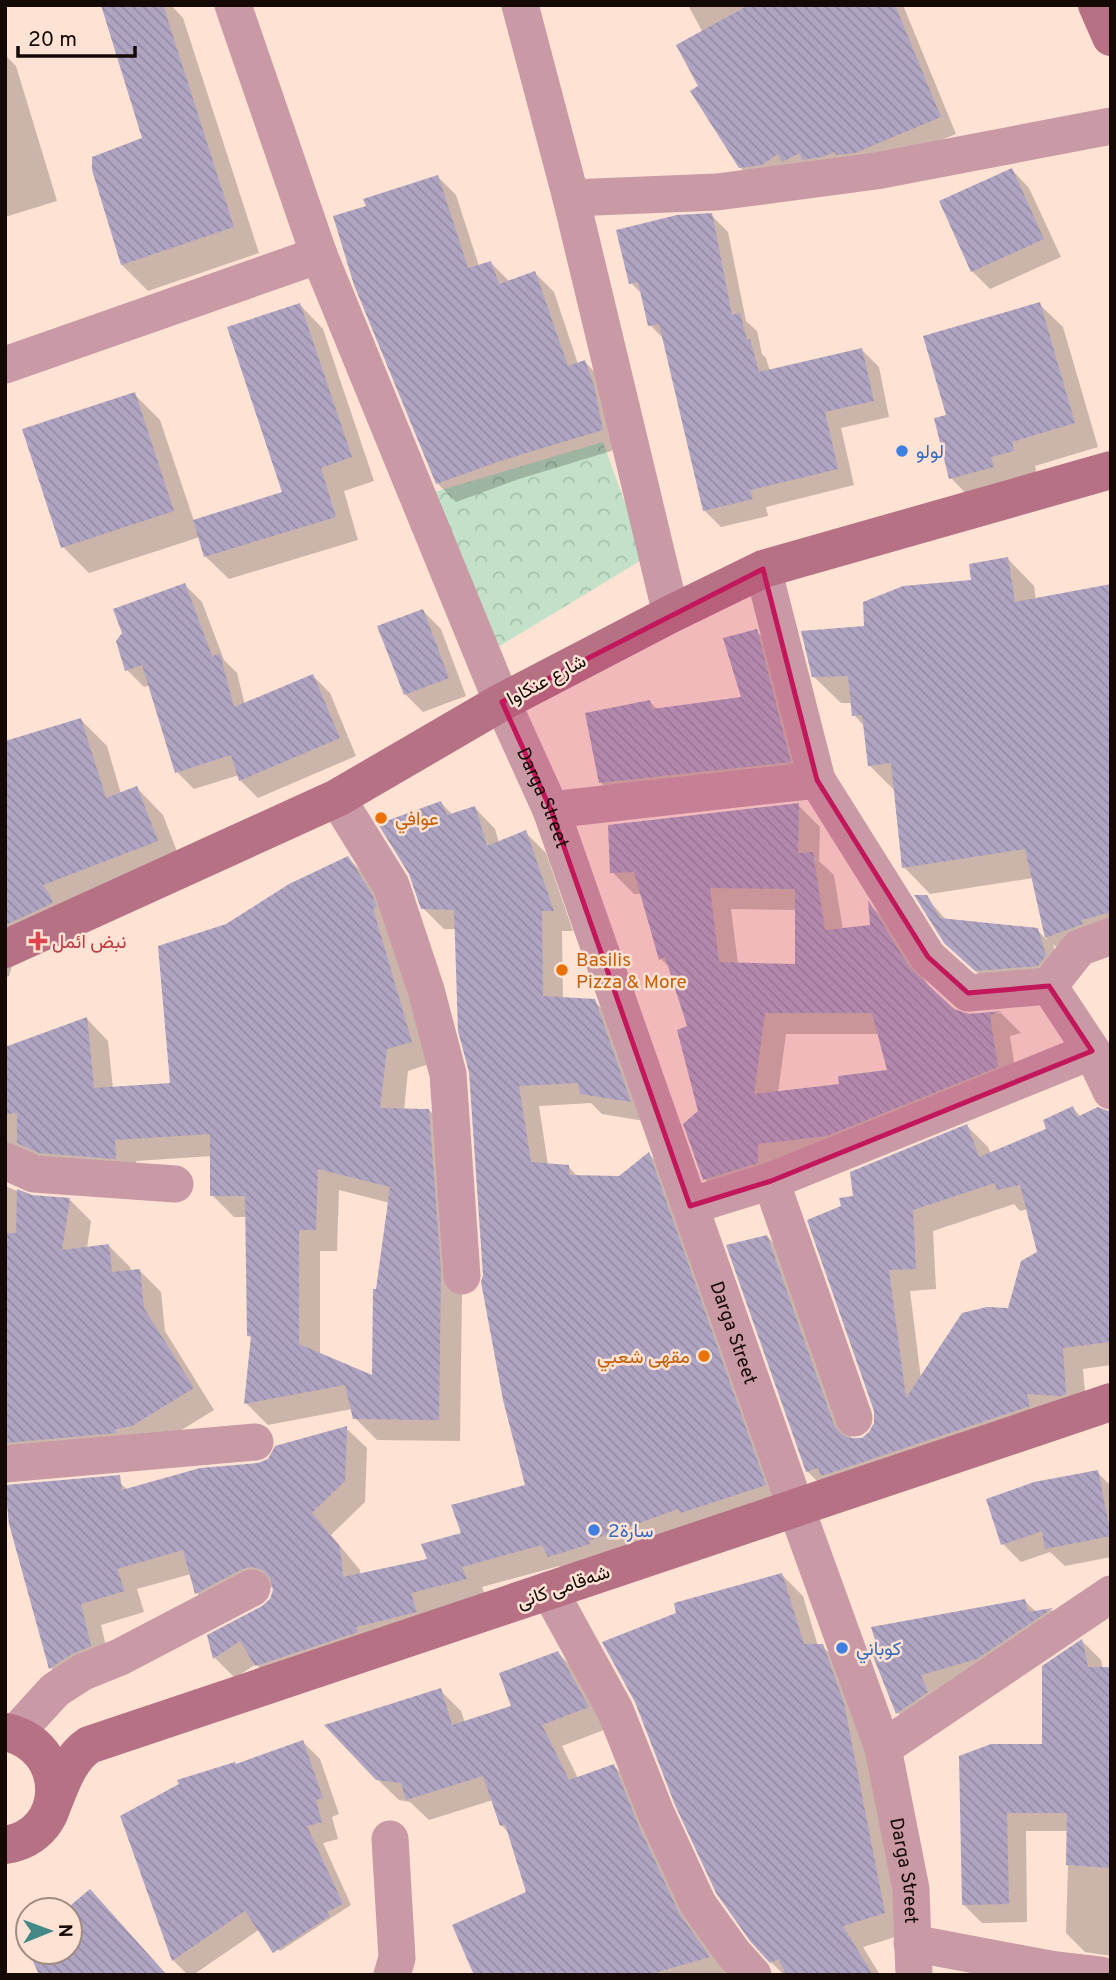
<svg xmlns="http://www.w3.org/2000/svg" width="1116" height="1980" font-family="Overpass,Vazirmatn,sans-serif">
<defs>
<pattern id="park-crowns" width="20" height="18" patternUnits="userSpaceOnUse" patternTransform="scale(1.75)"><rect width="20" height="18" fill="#c3e1c9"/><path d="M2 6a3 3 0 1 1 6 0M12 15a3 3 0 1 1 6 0" fill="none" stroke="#a7c0ab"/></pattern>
<pattern id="building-back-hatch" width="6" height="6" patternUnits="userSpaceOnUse" patternTransform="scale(1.75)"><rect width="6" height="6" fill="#afa4c2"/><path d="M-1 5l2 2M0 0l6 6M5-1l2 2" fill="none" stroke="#968ca5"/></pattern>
</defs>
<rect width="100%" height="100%" fill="#fee2d4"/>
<path fill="url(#park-crowns)" d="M603,442L645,558L493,650L428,494Z"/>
<path fill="#0003" fill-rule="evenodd" d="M114,5H171L183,18L259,253L148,291L122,265L144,139Z
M688,5H903L956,134L872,168L757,184L740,167L701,87L703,33Z
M5,55L16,66L57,201L5,217Z
M1012,170L1029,188L1061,257L990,289L972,271Z
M438,177L456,195L479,266L491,263L510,282L535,273L554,292L578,364L585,362L603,381L621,448L519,479L456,502L437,483L368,207Z
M711,215L728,232L746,321L757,331L762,354L766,358L770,371L862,350L879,367L889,417L841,428L854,485L766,507L768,516L721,527L704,510L665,340L650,325L643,295L631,283Z
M1039,304L1063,327L1098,447L1035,466L1037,475L974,502L951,478L948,416Z
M300,305L323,329L374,481L344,491L358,540L229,579L205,556L200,537L89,573L63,547L134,394L160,420L194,521L284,494Z
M1008,559L1034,586L1036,600L1111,586V945L1073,964L1053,944L1062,974L994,987L963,960L926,897L947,921L1037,930L1047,940L1033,878L930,894L904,867L895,791L869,765L865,727L854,715L852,703H841L814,677L866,628L973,582Z
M185,585L202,602L224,660L237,673L245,705L313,676L330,693L356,756L258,798L240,780L239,775L194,789L177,772L150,685L144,687L127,670Z
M423,611L441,629L466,696L423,712L405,694Z
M756,631L777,651L810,782L622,803L601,783L650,702L658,710L743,699Z
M81,720L107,746L121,794L137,788L163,815L183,867L13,963L9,976L5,978V835Z
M441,803L453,815L475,808L495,829L499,843L525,832L546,853L573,931H562L563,999L594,1001L615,1022L650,1122L602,1114L591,1103L539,1106L548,1165L568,1166L578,1177H620L649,1154L669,1174L785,1506L570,1577L559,1566L482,1587L487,1600L277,1686L256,1664L235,1678L215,1658L272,1600L274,1587L263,1589L217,1614L197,1593L191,1574L137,1589L144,1612L101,1625L111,1667L71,1688L51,1668L120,1483L128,1490L258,1464L346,1428L367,1448L365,1502L331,1535L360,1570V1575L429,1560L527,1486L485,1275L471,1072L456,929H444L423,908Z
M798,805L820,827L819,861L834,875L843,930L872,927L870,905L889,924L931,989L960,1014L1001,1013L1021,1033L1010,1036L1018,1088L726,1201L705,1179L700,1112L689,1027L671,969L661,959L642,894H634L612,872ZM731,909L797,910V965L738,964ZM786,1034H879L889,1071L841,1086L778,1093Z
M348,858L370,880L393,918L432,1063L408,1071L404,1110H429L451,1132L462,1294L460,1441L377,1440L355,1418L352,1409L268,1425L246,1403L252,1339L248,1335L247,1217H234L212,1195V1156L136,1161L137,1180L7,1174L5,1186L32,1197L69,1199L91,1221L87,1248L109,1246L130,1267L131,1271L139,1270L161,1292L165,1331L214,1410L154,1447L5,1453V1049L87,1019L108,1041L113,1089L172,1085L227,925ZM339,1190L390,1203L378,1291L373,1378L320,1355V1251H337Z
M1073,1108L1081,1117L1111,1122V1365L1083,1369L1087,1415L828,1492L807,1471L767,1236L788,1258L852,1440L862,1439L871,1433L876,1423L842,1207L967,1126L988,1147L991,1154L1048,1130ZM1014,1204L1020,1211L1028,1209L1039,1253L1010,1310L921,1379L910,1291L936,1289L933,1231Z
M1097,1472L1111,1486V1557L1065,1566L1050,1552L1021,1562L1003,1544Z
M782,1575L803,1596L818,1646H822L844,1667L865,1725L905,1934L863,1947L880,1975H784L771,1962Z
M1025,1601L1036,1612L1053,1610L1069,1626L916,1730L898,1713L880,1648Z
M1082,1641L1101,1660L1103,1669L1111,1668V1956L1085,1952L1066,1933L1069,1831H1026L1027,1922L982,1923L963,1904L961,1757L1044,1746Z
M558,1653L579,1674L609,1728L562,1746L578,1778L614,1766L635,1787L700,1936L727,1975H476L528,1893L509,1833L501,1825L493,1800L429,1820L410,1802L399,1800L377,1779L440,1690L461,1711L465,1723L513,1707Z
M303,1742L320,1759L339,1814L332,1817L338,1839L323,1843L351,1905L280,1951L260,1929L193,1975H188L173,1960L237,1765Z
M28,1932V1945L24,1936Z"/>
<path fill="url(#building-back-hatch)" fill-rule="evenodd" d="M101,5H163L234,227L121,265L92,170V157L142,138Z
M749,5H895L941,117L855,153L836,155L835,152L822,157L802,160L800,153L782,162L778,154L762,165L739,168L690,91L698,86L676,45Z
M1012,168L1044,239L971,272L939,201Z
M438,175L468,268L491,261L499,284L535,271L568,366L585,360L594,386L603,430L500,461L436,484L354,285L333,216L366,206L363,199Z
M712,213L732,315L740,313L747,340L750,339L759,372L862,348L874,401L825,412L838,469L750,490L753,499L703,511L659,324L648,326L638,282L629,284L616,230L677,215Z
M1040,302L1075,423L1012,442L1014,451L991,457L994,467L949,479L934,418L946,415L923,336Z
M300,303L352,457L321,468L336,517L204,557L193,520L282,492L227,327Z
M135,392L174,511L61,548L22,429Z
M1008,557L1015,602L1111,584V912L1082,920L1083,924L1045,938L1025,849L902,868L891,763L868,766L862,715L852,716L848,676L812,677L801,631L864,626L863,602L903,586L971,580L969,564Z
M185,583L212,656L220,654L234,707L313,674L340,738L239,781L231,755L175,773L142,665L125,671L116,641L122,633L113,609Z
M423,609L449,678L404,695L377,626Z
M757,629L791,762L599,783L585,713L650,700L652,709L741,697L723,638Z
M81,718L106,798L137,786L158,841L43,885L53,901L51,904L5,925V741Z
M441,801L447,815L475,806L487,846L526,830L554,911H542L543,996L595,999L631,1102L580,1094L578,1083L519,1086L531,1162L569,1165V1175L619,1176L649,1152L766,1485L681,1513L678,1509L589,1541L590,1544L548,1557L542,1545L462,1567L467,1579L411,1593L417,1612L356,1627L358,1632L255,1666L240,1641L213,1659L207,1635L262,1606L270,1599L273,1590L270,1578L263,1570L252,1567L242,1569L195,1594L183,1550L117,1569L125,1591L81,1604L91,1646L72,1654L49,1669L9,1524L5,1485L120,1475L122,1490L200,1468L258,1463L268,1459L275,1446L347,1426L345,1481L312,1513L340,1547L343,1577L427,1559L421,1544L461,1533L451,1505L525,1485L503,1400L481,1282L483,1275L469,1072L458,1031L454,910L421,909L409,874L378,824Z
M799,803L798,853L813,852L825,930L870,925L868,900L910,968L954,1009L969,1014L1002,1011L990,1015L998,1067L827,1136L758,1144V1163L703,1180L683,1124L698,1111L677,1030L687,1026L665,957L659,960L634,872L610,873L608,825ZM710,888L795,889V964L719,962ZM765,1013H872L887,1070L838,1076L839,1084L754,1094Z
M348,856L372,894L377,908H373L412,1042L387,1049L380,1108L429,1109L441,1271L439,1420L353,1419L345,1385L244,1404L251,1336H247L245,1196H210V1134L115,1140L116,1159L39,1153L17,1143V1113L5,1114V1047L87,1017L94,1088L170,1083L158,946L226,924L289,884ZM318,1169L390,1187L376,1289H373L372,1375L299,1344V1230H316Z
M914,895H927L940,918L1038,928L1046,956L1038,966L975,971L944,943Z
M1073,1106L1077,1117L1098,1107L1111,1112V1342L1063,1348L1066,1394L1061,1396L1027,1394L1030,1406L821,1476L818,1468L806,1472L726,1245L767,1235L834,1425L840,1433L849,1438H862L869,1432L874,1423V1411L807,1220L841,1206L839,1198L853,1196L850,1172L967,1124L979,1157L1046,1129L1043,1120ZM995,1183L997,1190L1020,1185L1037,1252L1021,1261L1008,1308L987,1307L962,1313L906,1398L889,1270L916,1269L913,1210Z
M17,1189L32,1195L70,1198L62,1250L109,1244L112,1272L140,1269L144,1308L194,1388L132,1426L116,1429V1433L5,1443V1233H16Z
M1098,1470L1111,1536L1045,1549L1042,1531L1001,1545L986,1499L1034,1482Z
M782,1573L804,1644H823L844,1703L885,1913L843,1926L873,1975H787L778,1959L770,1963L750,1941L716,1893L675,1805L635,1702L602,1642L676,1613L674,1603Z
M1025,1599L1028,1612L1053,1608L977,1659L921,1675L928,1692L896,1714L869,1646H877L871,1627Z
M1082,1639L1088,1667H1111V1868L1066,1865L1067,1813H1007L1009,1904L962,1905L959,1756L991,1744H1042V1666Z
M558,1651L589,1707L542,1725L569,1780L614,1764L637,1822L679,1913L710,1957L647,1975H474L452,1925L526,1892L505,1824L500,1826L483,1776L406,1800L401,1783L376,1780L324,1725L441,1688L452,1725L511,1706L499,1673Z
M303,1740L323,1798L316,1800L322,1822L307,1826L343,1904L327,1912L330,1916L273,1953L245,1911L172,1961L120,1816L179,1784L177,1780L235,1762L236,1764Z
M90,1889L167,1975H39L29,1952H70V1910H65Z"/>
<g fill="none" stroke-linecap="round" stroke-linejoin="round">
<g stroke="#c999a5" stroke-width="37">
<path d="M233,5L319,255"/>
<path d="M520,5L571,198L671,614"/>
<path d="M571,198L717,192L876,171L1111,126"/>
<path id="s1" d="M5,365L319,255L502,702L551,810L796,1508L883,1748L911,1889L914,1975"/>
<path d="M763,569L817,780"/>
<path d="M337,798L391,885L426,990L448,1074L462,1276"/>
<path d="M551,810L817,780L928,957L968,993L1049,986L1079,948L1111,936"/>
<path d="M1049,986L1092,1051L1111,1091"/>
<path d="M5,1161L34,1174L175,1184"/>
<path d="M771,1181L854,1418"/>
<path d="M690,1206L771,1181L1092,1051"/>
<path d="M5,1464L255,1442"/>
<path d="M549,1590L615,1710L656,1813L698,1904L734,1954L753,1975"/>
<path d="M15,1734L55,1690L83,1672L120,1657L252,1588"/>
<path d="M883,1748L1111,1594"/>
<path d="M390,1839L397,1958L392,1975"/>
<path d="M912,1943L1050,1969L1101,1975"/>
</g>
<path stroke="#b67185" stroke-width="38" d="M1097,5L1111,37
M5,949L337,798L502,702L671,614L763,569L1111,470
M5,1732C70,1745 71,1835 5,1845
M50,1811C60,1788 67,1760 89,1745L1111,1402"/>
</g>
<path fill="#c2185b" fill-opacity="0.2" stroke="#c2185b" stroke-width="5" stroke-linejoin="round" d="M763,569L817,780L928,957L968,993L1049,986L1092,1051L771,1181L690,1206L551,810L502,702Z"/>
<g fill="#3f7fe0" stroke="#fee2d4" stroke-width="2.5">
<circle cx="902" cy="451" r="7"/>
<circle cx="594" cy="1530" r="7"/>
<circle cx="842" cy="1648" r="7"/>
</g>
<g fill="#e8710a" stroke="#fee2d4" stroke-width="2.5">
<circle cx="381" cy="818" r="7"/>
<circle cx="562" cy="970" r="7"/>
<circle cx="704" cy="1356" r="7"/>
</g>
<path fill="#e0444e" stroke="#fee2d4" stroke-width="2.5" d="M34.5 930.5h7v7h7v7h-7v7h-7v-7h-7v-7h7z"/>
<g text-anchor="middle" stroke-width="5" stroke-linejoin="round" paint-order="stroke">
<g font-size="19" fill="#366cbe" stroke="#fee2d4" text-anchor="start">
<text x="916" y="458">لولو</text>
<text x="608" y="1537">سارة2</text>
<text x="856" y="1655">كوباني</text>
</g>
<g font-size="19" fill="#140905" stroke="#fee2d4">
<text transform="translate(546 679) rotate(-28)" y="7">شارع عنكاوا</text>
<text dy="7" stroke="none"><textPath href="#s1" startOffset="920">Darga Street</textPath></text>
<text dy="7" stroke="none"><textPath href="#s1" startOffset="1488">Darga Street</textPath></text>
<text transform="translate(563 1586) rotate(-19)" y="7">شەقامی کانی</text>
<text dy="7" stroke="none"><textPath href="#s1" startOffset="2054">Darga Street</textPath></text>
</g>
<g font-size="19" fill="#c56008" stroke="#fee2d4" text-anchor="start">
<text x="395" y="825">عوافي</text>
<text x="576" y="966">Basilis<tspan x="576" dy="22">Pizza &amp; More</tspan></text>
<text x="690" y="1363" text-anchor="end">مقهى شعبي</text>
</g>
<g font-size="19" fill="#be3a42" stroke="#fee2d4" text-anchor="start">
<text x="52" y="948">نبض ائمل</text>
</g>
</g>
<rect width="1116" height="1980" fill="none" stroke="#140905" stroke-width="14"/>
<g transform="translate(49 1931) rotate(89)"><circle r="33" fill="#fee2d4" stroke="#a08b81" stroke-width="2"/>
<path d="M0-5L12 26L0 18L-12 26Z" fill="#418886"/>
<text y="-10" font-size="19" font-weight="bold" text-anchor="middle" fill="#140905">N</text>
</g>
<path d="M18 46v10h117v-10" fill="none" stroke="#140905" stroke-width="3.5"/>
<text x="28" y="46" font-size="21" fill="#140905" stroke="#fee2d4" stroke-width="5" paint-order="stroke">20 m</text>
</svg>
